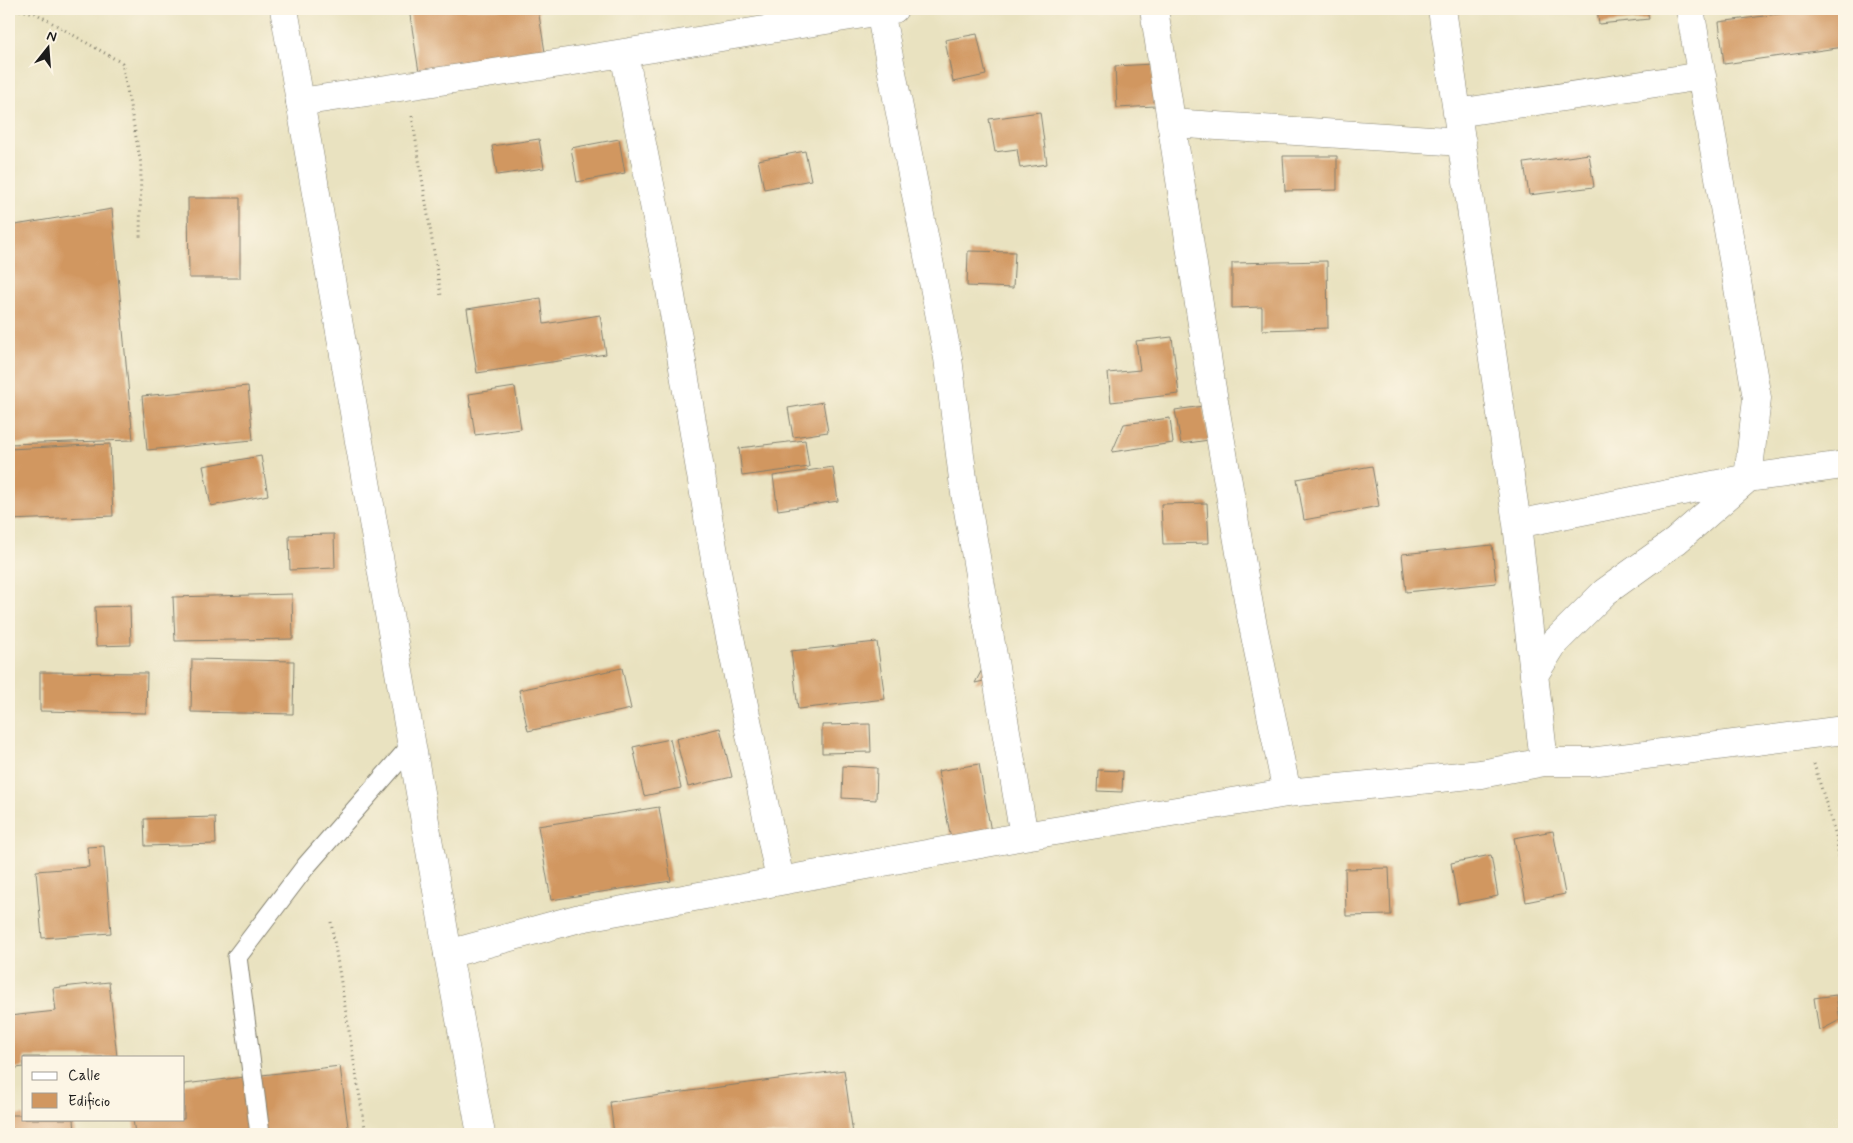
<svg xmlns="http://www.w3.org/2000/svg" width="1853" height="1143" font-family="Mynerve,sans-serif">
<rect width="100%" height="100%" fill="#fcf5e5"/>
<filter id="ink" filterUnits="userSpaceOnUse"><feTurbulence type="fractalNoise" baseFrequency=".02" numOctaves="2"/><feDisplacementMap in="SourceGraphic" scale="10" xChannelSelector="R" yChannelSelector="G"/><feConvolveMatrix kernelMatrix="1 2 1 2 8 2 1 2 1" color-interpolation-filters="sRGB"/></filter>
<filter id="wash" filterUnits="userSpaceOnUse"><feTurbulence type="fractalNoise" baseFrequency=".0096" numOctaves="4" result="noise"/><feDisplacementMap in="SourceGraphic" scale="20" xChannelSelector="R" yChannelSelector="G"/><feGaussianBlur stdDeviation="1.12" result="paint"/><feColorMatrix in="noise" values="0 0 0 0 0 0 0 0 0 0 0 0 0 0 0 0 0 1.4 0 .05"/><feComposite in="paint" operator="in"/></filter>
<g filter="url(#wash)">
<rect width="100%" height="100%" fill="#e9e2c0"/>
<g id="blocks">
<path fill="#d19760" d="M409,9H538L545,52L419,72Z
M1597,9H1647L1649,19L1599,24Z
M1816,9H1844V47L1724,64L1719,22Z
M977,34L986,75L953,82L945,40Z
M1153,64L1155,106L1117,108L1115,66Z
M1040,112L1047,164L1020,168L1017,149L995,152L989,119Z
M539,139L544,168L497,175L492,146Z
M619,139L625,173L577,182L571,148Z
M805,151L811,180L764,189L758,160Z
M1589,154L1594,187L1529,195L1524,163Z
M1283,156H1337V190L1285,191Z
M188,198H240V278H189Z
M112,209L133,440L9,444V226Z
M968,251L1015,252L1013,288L967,286Z
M1327,261L1328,328L1262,330V307L1232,308V263Z
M541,298L544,324L600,315L606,354L477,373L467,309Z
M1172,337L1179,394L1111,402L1108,373L1140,370L1136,341Z
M248,386L253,440L147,450L142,396Z
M515,387L521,429L475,435L469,394Z
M823,402L828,432L793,437L788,408Z
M1203,406L1209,440L1181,444L1175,410Z
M1170,418L1173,443L1112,452L1124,424Z
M805,440L809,467L742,476L739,448Z
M110,444L113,516L9,520V449Z
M261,456L268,495L211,506L203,466Z
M1372,466L1379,506L1304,520L1297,479Z
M833,467L838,501L778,510L773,476Z
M1207,503L1209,543L1163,544L1161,504Z
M334,534L335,568L290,570L289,535Z
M1492,545L1496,583L1406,592L1402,554Z
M292,594L293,639L175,641L173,597Z
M130,606L131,645L96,646L95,607Z
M877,642L885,699L798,709L791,651Z
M192,659L294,661L293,714L191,712Z
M985,664L988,680L975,683Z
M622,668L631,709L528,731L519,690Z
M40,672L147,673L146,713L40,711Z
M870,724L871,752L822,753V725Z
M720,728L732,777L688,787L676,739Z
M670,739L681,788L644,796L633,747Z
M979,764L991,832L951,839L938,771Z
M843,766L877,768L876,800L842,798Z
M1098,770L1123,771L1122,792L1097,791Z
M659,807L671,881L551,900L538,826Z
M215,817L216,844L145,846L144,819Z
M1553,831L1565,894L1526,902L1514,838Z
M104,846L111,933L42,938L36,871L89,867L87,847Z
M1491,855L1498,896L1458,904L1451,863Z
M1389,868L1391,915L1346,916L1345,869Z
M109,982L117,1057H24V1067L9,1069V1016L56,1011L53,988Z
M1836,995L1840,1020L1819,1031L1814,998Z
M340,1066L349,1134H135L133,1119H184V1084Z
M844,1070L853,1134H614L610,1102Z
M9,1115H24V1119H74L75,1134H9Z"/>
</g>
</g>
<g filter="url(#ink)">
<use href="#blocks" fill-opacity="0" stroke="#827f6e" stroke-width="1"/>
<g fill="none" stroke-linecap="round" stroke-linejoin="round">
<defs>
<path id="lane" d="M260,1134L237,957L306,866L411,746"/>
<path id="street" d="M1154,9L1211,383L1250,611L1287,793
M1442,9L1517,524L1544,762
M880,11L948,358L964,487L1024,836
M624,53L665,260L720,589L780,880
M300,102L574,61L894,9
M1457,113L1702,76
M1171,123L1462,142
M1517,524L1748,478L1844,465
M1534,675L1554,643L1605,592L1676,541L1748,478L1757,398L1690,9
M448,954L580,918L1024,836L1287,793L1481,774L1544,762H1590L1844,730"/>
<path id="highway" d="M284,9L448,954L481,1134"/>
</defs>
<use href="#lane" stroke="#827f6e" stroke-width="21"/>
<use href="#street" stroke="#827f6e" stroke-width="29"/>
<use href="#highway" stroke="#827f6e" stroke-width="29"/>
<path stroke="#827f6e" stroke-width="3" stroke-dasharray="1 4" stroke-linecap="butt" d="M15,9L35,13L122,63L141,164L140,240
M412,116L441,296
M1814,764L1836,836L1844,892
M331,922L366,1134"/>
<use href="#lane" stroke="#fff" stroke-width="19"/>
<use href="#street" stroke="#fff" stroke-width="28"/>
<use href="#highway" stroke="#fff" stroke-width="28"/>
</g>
</g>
<rect width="1853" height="1143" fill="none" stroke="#fcf5e5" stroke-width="30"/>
<rect x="22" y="1056" width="162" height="65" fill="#fcf5e5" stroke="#a29e95"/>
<rect x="32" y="1072" width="25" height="8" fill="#ffffff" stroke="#a29e95"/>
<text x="68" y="1080" font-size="15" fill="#1c1c1c">Calle</text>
<rect x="32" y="1093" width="25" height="15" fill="#d19760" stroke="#a29e95"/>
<text x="68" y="1106" font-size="15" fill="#1c1c1c">Edificio</text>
<g transform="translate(48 48) rotate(17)" stroke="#fcf5e5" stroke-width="4" paint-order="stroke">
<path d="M0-4L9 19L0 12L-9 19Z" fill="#1c1c1c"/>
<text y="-8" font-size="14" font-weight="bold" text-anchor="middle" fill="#1c1c1c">N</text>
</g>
</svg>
